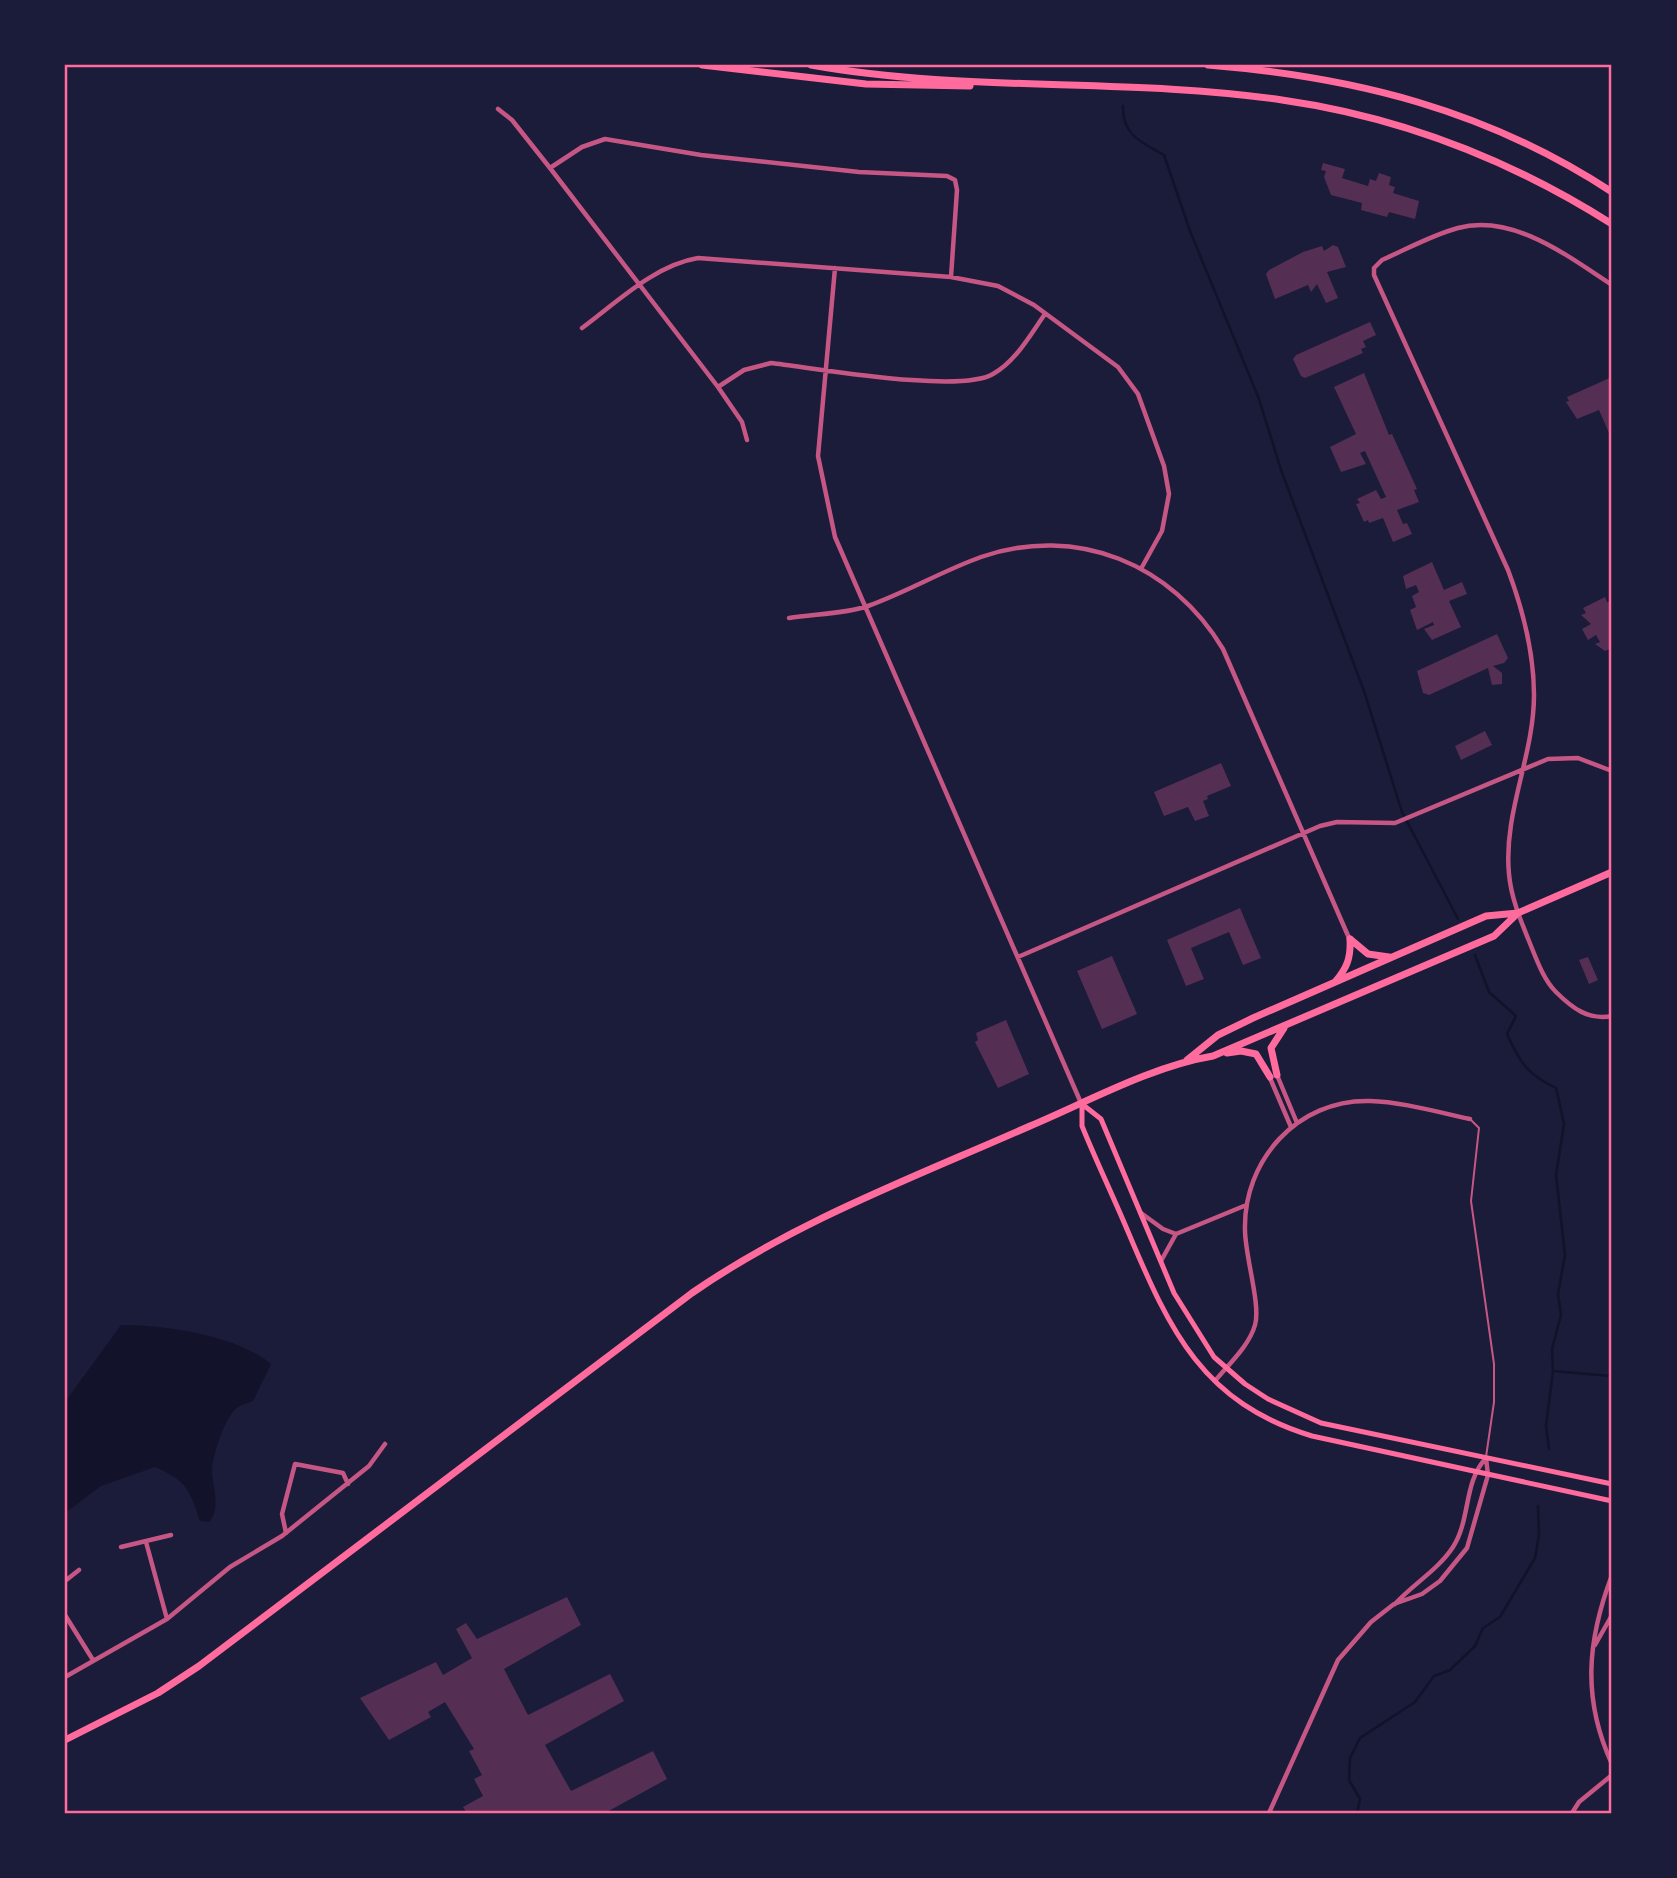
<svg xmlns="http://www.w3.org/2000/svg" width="1677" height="1878" font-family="Arial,sans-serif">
<rect width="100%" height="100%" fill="#1b1b3a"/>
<path fill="#12122b" d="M121,1325C166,1325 235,1335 271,1364L253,1401C249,1403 242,1404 238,1407C225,1415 211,1459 212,1473C213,1489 221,1508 209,1522L200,1521C190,1490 186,1480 155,1467L101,1486L65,1513V1402Z"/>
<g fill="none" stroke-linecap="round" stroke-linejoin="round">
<path stroke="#12122b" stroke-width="2.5" d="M1123,106C1122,135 1141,142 1164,155L1190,231L1259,399L1281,470L1364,691L1402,812L1458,919
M1475,955L1489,992L1516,1016L1507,1034C1520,1063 1528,1075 1556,1088L1564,1124L1556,1175L1565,1255L1558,1294L1561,1315L1552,1349L1553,1371L1612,1376
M1549,1449L1546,1426L1553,1371
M1357,1813L1360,1799L1349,1780L1350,1758L1360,1738L1415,1702L1434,1676L1450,1670L1475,1646L1483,1628L1500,1617L1535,1558L1539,1535L1538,1506"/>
</g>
<path fill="#542f53" d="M1323,163L1345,169L1342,178L1368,186L1370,179L1376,181L1379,173L1391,177L1389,185L1395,187L1393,193L1419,201L1415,219L1389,212L1387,217L1361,210L1362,203L1331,195L1324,177L1326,171L1321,170Z
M1333,245L1338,247L1346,267L1327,272L1338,298L1326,303L1317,284L1311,292L1308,285L1275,299L1266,274L1269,270L1303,252L1322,246L1324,251Z
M1370,322L1376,335L1363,341L1366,347L1361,349L1363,353L1305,378L1301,376L1293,359L1296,355Z
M1364,373L1389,435L1392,434L1417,489L1414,490L1419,502L1397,510L1403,524L1407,523L1412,534L1393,542L1383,518L1369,523L1368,520L1364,522L1356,504L1360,503L1357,499L1376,490L1381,499L1386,497L1365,451L1360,453L1366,464L1341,472L1330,447L1356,434L1334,387Z
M1612,377V432L1609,433L1599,410L1577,419L1566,402L1569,401L1567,397Z
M1432,562L1444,590L1462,582L1467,594L1449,601L1461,627L1432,640L1424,629L1434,625L1433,622L1417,630L1410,610L1416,607L1412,596L1419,592L1416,585L1406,589L1403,576Z
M1605,597L1607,602H1612L1610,606L1612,607V648L1605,651L1595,644L1600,642L1596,635L1588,640L1582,629L1591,624L1581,615L1586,613L1583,608Z
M1497,634L1508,658L1504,663L1493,666L1502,673V684L1492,685L1488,668L1429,695L1423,693L1417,671Z
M1485,731L1492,745L1461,760L1455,746Z
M1221,763L1231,786L1207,796L1208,799L1203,801L1209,816L1195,821L1188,807L1164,816L1154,792Z
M1240,908L1261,958L1243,965L1229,932L1191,948L1204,979L1186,986L1167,940Z
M1112,956L1137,1014L1102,1029L1077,971Z
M1588,957L1598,980L1589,984L1579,960Z
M1006,1020L1029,1074L998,1088L975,1042L978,1040L976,1033Z
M567,1597L581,1625L504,1669L528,1715L610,1674L624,1701L545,1745L571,1791L653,1751L667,1779L605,1813H467L463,1807L483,1796L474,1779L482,1775L469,1751L474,1749L445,1702L428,1712L431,1717L389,1740L360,1698L436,1662L443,1675L472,1658L456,1629L466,1623L477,1639Z"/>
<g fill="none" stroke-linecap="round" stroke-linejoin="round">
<path stroke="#c65784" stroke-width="2" d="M1470,1119L1479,1128L1471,1201L1494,1364V1402L1486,1457"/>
<path stroke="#c65784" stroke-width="4.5" d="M498,109L512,120L550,168L718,387L742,422L747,440
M550,168L582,147L605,139L701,155L859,172L947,176L955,180L957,190L951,277
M835,268L818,456L835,537L1081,1103
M1612,285C1569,257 1513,213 1458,228C1432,235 1407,249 1382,260L1374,268V275L1508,570C1523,610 1534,651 1534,695C1534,756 1503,813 1509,874C1511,897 1520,919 1529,941C1536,958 1543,979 1556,992C1572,1008 1589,1021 1612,1016
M582,328C617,302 655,265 698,258L951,277L998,286L1034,305L1118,367L1138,394L1164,466L1169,494L1162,531L1142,567
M718,387L744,370L771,363C816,368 959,394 993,374C1016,361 1030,335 1045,314
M789,618C814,614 845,614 868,606C907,592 942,571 981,557C1077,524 1172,564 1223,649L1349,938
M1018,957L1320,826L1337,822L1395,823L1548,759L1578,758L1612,771
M1277,1075L1297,1123
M1270,1078L1291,1127
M1141,1213L1163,1229L1176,1234
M1161,1261L1176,1234L1244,1206
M1215,1381C1229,1364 1249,1346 1255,1325C1261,1305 1245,1256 1245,1230C1243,1161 1297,1099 1370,1101C1403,1102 1437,1112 1470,1119
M286,1533L282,1514L295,1464L343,1473L348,1484
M146,1542L167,1619
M121,1547L171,1535
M1612,1575C1587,1641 1582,1699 1612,1764
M65,1581L79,1570
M1395,1604C1413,1584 1438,1570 1453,1547C1471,1519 1463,1483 1486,1458
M65,1615L93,1660
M1595,1645L1612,1615
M65,1677L167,1619L230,1567L282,1536L369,1466L385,1444
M1269,1813L1338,1660L1371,1622L1394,1604L1422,1594L1440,1581L1467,1548L1488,1475L1486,1458
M1572,1813L1579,1802L1612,1775"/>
<path stroke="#ff6b9d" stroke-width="5" d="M1082,1104V1126C1097,1163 1114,1198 1129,1234C1170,1331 1203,1403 1312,1436L1612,1501
M1082,1104L1101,1119L1174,1293L1214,1357L1245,1384L1268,1399L1321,1423L1612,1484"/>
<path stroke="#ff6b9d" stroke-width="7" d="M1350,939L1368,954L1389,957
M1335,982C1347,968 1351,958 1350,939
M1227,1053L1241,1051L1256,1054L1270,1077
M1187,1060L1218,1035L1253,1018L1486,916L1518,913L1612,872
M1277,1075L1271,1048L1284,1028
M65,1740L158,1693L199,1666L692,1293C796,1221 915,1177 1030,1126C1087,1102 1152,1066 1213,1056L1494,936L1518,913"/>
<path stroke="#ff6b9d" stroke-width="7" d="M702,65L866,84L970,86
M811,65C966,93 1126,77 1282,100C1401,117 1511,160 1612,224
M1208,65C1355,77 1487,110 1612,192"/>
</g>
<rect width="1677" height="1878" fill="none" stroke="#1b1b3a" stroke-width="133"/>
<rect x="66" y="66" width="1544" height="1746" fill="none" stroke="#ff6b9d" stroke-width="2.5"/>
</svg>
